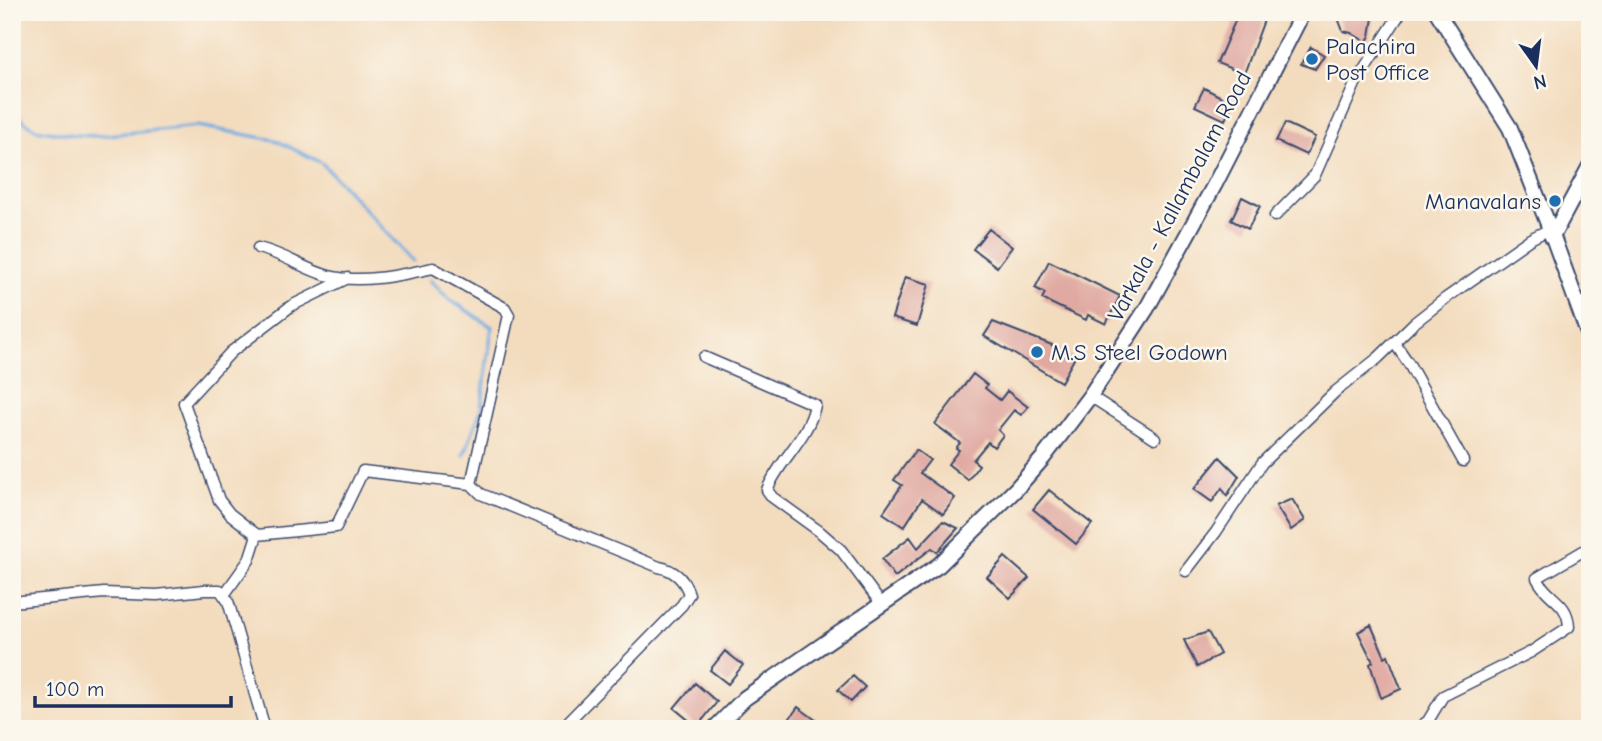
<svg xmlns="http://www.w3.org/2000/svg" width="1602" height="741" font-family="'Comic Neue',sans-serif">
<rect width="100%" height="100%" fill="#fbf7ec"/>
<filter id="ink" filterUnits="userSpaceOnUse"><feTurbulence type="fractalNoise" baseFrequency=".0143" numOctaves="2"/><feDisplacementMap in="SourceGraphic" scale="14" xChannelSelector="R" yChannelSelector="G"/><feConvolveMatrix kernelMatrix="1 2 1 2 8 2 1 2 1" color-interpolation-filters="sRGB"/></filter>
<filter id="wash" filterUnits="userSpaceOnUse"><feTurbulence type="fractalNoise" baseFrequency=".00686" numOctaves="4" result="noise"/><feDisplacementMap in="SourceGraphic" scale="28" xChannelSelector="R" yChannelSelector="G"/><feGaussianBlur stdDeviation="1.57" result="paint"/><feColorMatrix in="noise" values="0 0 0 0 0 0 0 0 0 0 0 0 0 0 0 0 0 1.4 0 .05"/><feComposite in="paint" operator="in"/></filter>
<g filter="url(#wash)">
<rect width="100%" height="100%" fill="#f3dcbe"/>
<g fill="none" stroke-linecap="round" stroke-linejoin="round">
<path stroke="#6fabe1" stroke-width="3.5" d="M12,112L35,129L74,135L97,136L198,126L275,140L322,163L413,261
M430,280L449,299L492,327L481,410L464,455"/>
</g>
<g id="blocks">
<path fill="#e0aaa3" d="M1239,12H1267L1244,74L1217,63Z
M1343,12H1374L1370,36L1366,42L1351,33L1343,31L1338,18L1339,13Z
M1311,47L1324,55L1315,69L1301,64Z
M1204,88L1233,103L1225,120L1195,106Z
M1285,123L1315,137L1306,155L1276,141Z
M1242,197L1260,206L1248,229L1231,220Z
M989,229L1012,247L997,267L973,249Z
M1049,261L1120,296L1106,324L1088,315L1086,320L1042,299L1045,293L1035,288Z
M905,277L929,284L917,326L892,318Z
M993,322L1052,345L1074,359L1061,382L984,336Z
M973,374L987,385L985,388L1000,400L1007,391L1028,407L1021,415L1014,410L998,430L1003,435L994,447L988,442L973,460L979,465L968,480L948,464L959,450L956,448L960,443L935,424Z
M916,450L930,460L920,473L955,498L943,514L922,499L904,527L883,513L902,485L894,480Z
M1220,457L1239,476L1227,496L1222,488L1212,502L1194,489Z
M1049,490L1092,524L1076,544L1033,509Z
M1292,499L1305,520L1291,530L1276,506Z
M943,521L958,528L937,552L932,548L895,577L882,559L910,537L918,548Z
M1005,557L1029,578L1010,598L987,577Z
M1371,625L1385,657L1388,655L1401,689L1381,698L1370,664L1373,662L1358,632Z
M1208,632L1220,654L1197,667L1184,640Z
M725,651L743,665L728,684L710,670Z
M853,676L865,687L851,702L838,690Z
M695,683L717,702L697,727L674,708Z
M798,707L828,729H782Z"/>
</g>
</g>
<g filter="url(#ink)">
<use href="#blocks" fill-opacity="0" stroke="#3b496c" stroke-width="2"/>
<g fill="none" stroke-linecap="round" stroke-linejoin="round">
<defs>
<path id="street" d="M1275,216L1315,175L1356,82L1401,12
M258,248C285,254 305,270 329,276C362,284 401,275 433,268L505,308L509,315L471,484L481,494L659,567C675,570 684,579 689,594L682,605L561,729
M1394,342L1409,364L1463,461
M704,357L815,405C809,437 779,460 767,490L772,497L819,531L841,550L882,605
M1090,396L1155,438
M257,535L336,527L363,471L471,484
M1186,571L1216,532L1262,463L1335,392L1378,358L1414,323L1446,298L1530,239L1550,229
M224,595L249,560L257,535L230,514L219,500L184,403L231,352L291,306L348,278
M12,602L104,593L157,595L204,590H220L228,601L265,729
M1417,729L1428,721L1443,696L1531,652L1569,627C1568,600 1547,600 1537,578L1590,547"/>
<path id="secondary" d="M1437,12L1510,128L1550,229L1590,339
M1552,237L1590,166
M714,729L745,698L939,565L1016,489L1043,458L1090,396L1147,308L1215,184L1303,12"/>
</defs>
<use href="#street" stroke="#3b496c" stroke-width="13"/>
<use href="#secondary" stroke="#3b496c" stroke-width="18"/>
<use href="#street" stroke="#fff" stroke-width="10"/>
<use href="#secondary" stroke="#fff" stroke-width="14"/>
</g>
</g>
<g fill="#1f6fb2" stroke="#fbf7ec" stroke-width="2.5">
<circle cx="1312" cy="59" r="7"/>
<circle cx="1555" cy="201" r="7"/>
<circle cx="1037" cy="352" r="7"/>
</g>
<g text-anchor="middle" stroke-width="5" stroke-linejoin="round" paint-order="stroke">
<g font-size="23" fill="#1b2f5e" stroke="#fbf7ec" text-anchor="start">
<text x="1326" y="54">Palachira<tspan x="1326" dy="26">Post Office</tspan></text>
<text x="1541" y="209" text-anchor="end">Manavalans</text>
<text x="1051" y="360">M.S Steel Godown</text>
</g>
<g font-size="23" fill="#1b2f5e" stroke="#fbf7ec">
<text transform="translate(1179 196) rotate(-62)" y="8">Varkala - Kallambalam Road</text>
</g>
</g>
<rect width="1602" height="741" fill="none" stroke="#fbf7ec" stroke-width="42"/>
<g transform="translate(1536 66) rotate(166)" stroke="#fbf7ec" stroke-width="5" paint-order="stroke">
<path d="M0-5L12 26L0 18L-12 26Z" fill="#1b2f5e"/>
<text y="-10" font-size="19" font-weight="bold" text-anchor="middle" fill="#1b2f5e">N</text>
</g>
<path d="M35 696v10h196v-10" fill="none" stroke="#1b2f5e" stroke-width="3.5"/>
<text x="46" y="696" font-size="21" fill="#1b2f5e" stroke="#fbf7ec" stroke-width="5" paint-order="stroke">100 m</text>
</svg>
